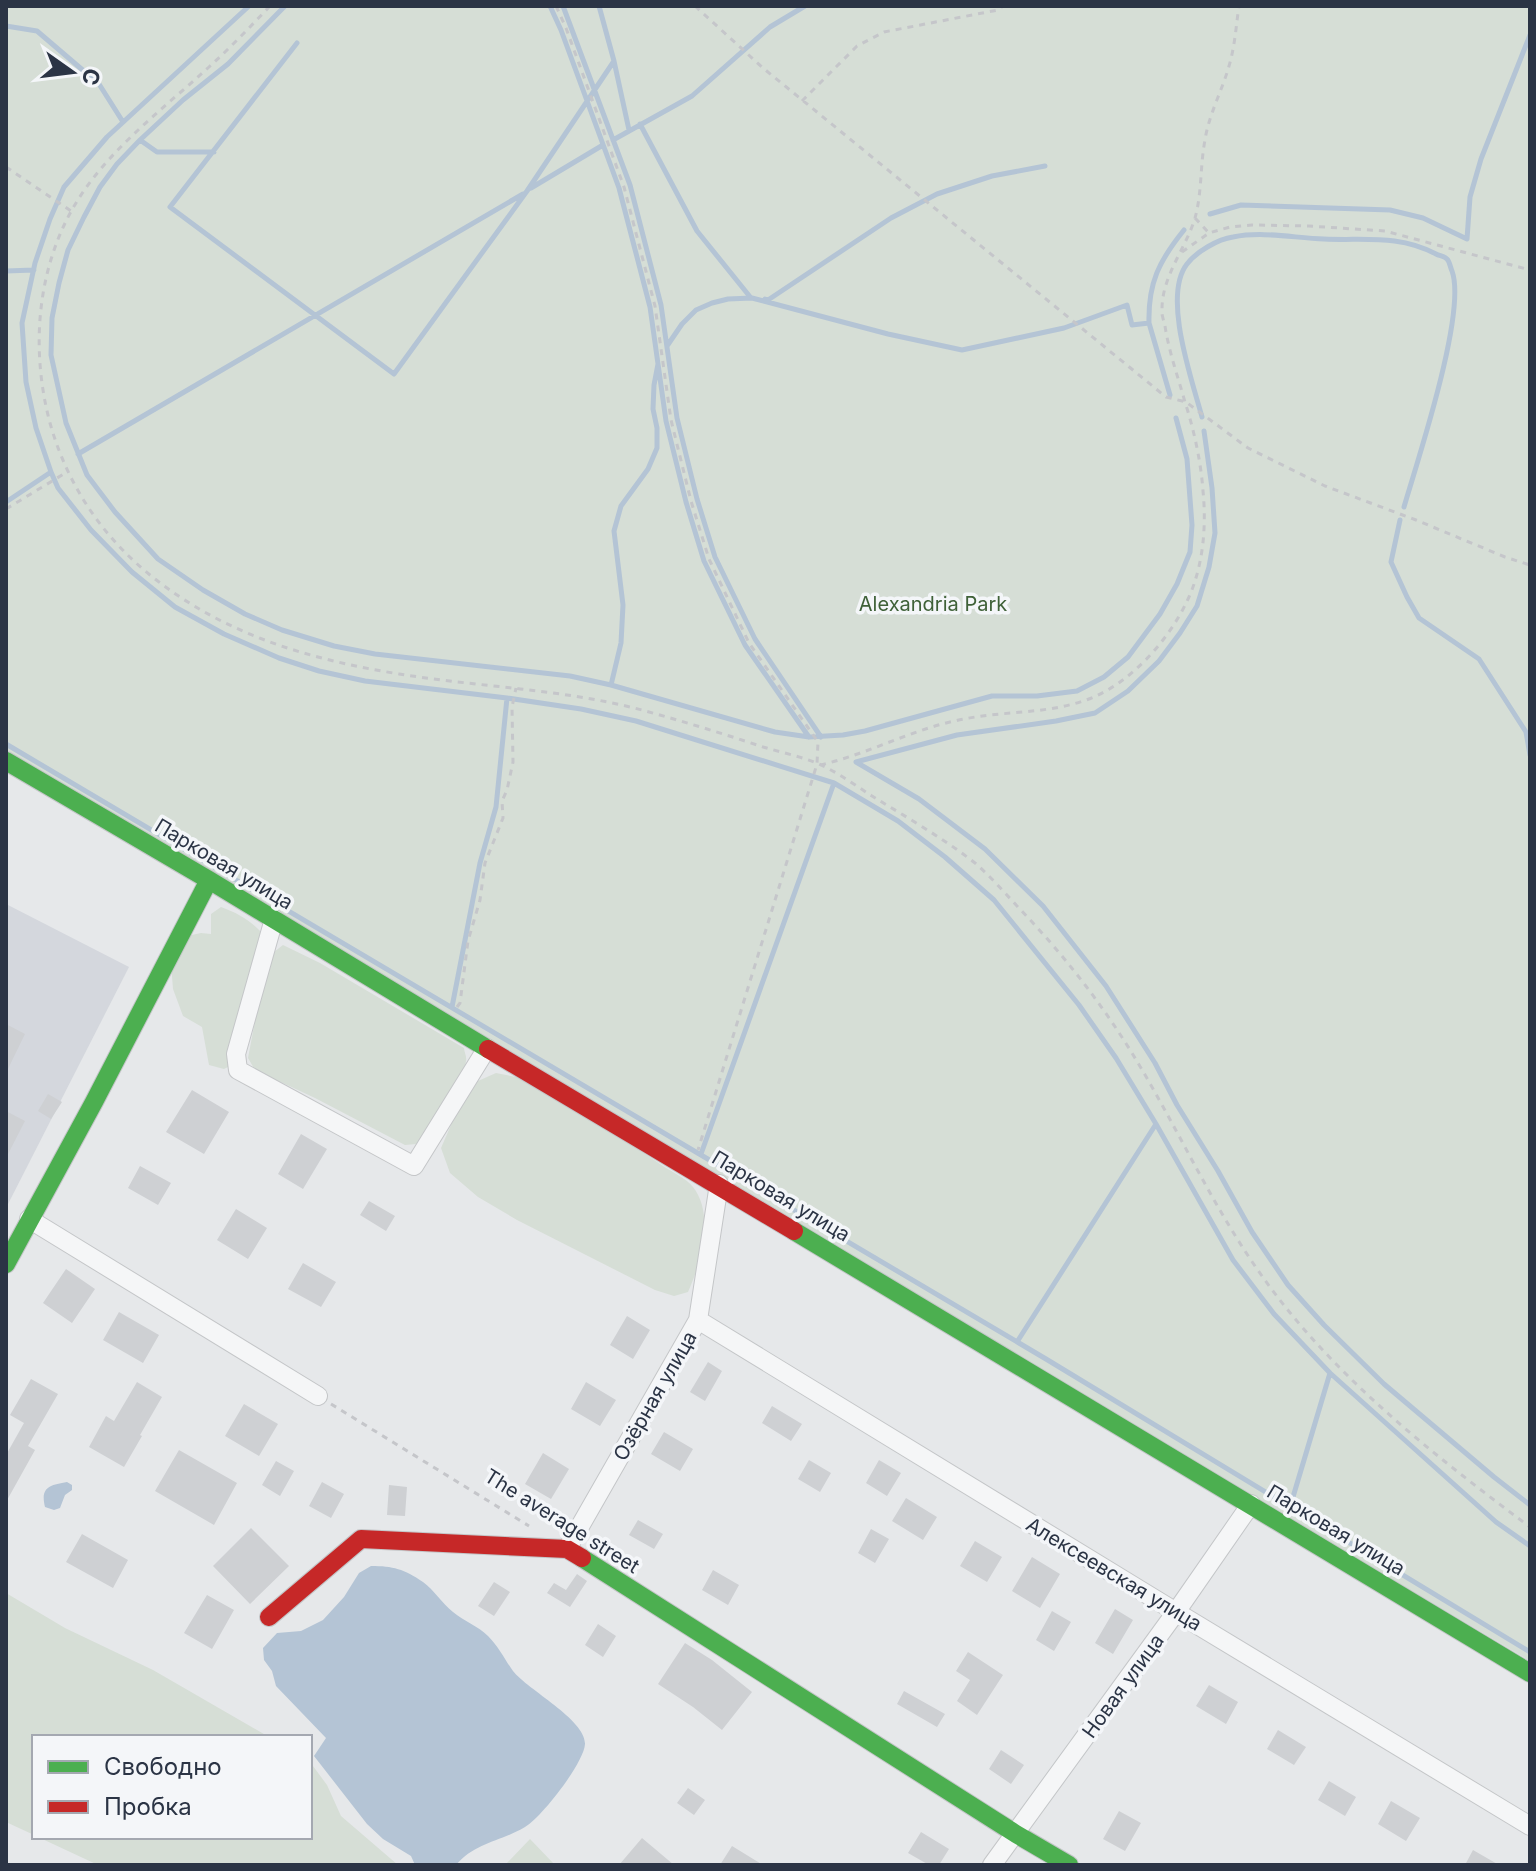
<svg xmlns="http://www.w3.org/2000/svg" width="1536" height="1871" font-family="Inter,sans-serif">
<rect width="100%" height="100%" fill="#e6e8ea"/>
<path fill="#d4d7dd" d="M6,904L129,967L6,1208Z"/>
<path fill="#d6ded6" d="M6,6H1530V1661L6,754Z
M221,907C238,913 251,921 263,934L230,1066L224,1069L209,1065L202,1027L183,1016L173,989L171,964L187,936L201,933L211,934V914Z
M283,945L320,963L464,1048C464,1052 467,1056 466,1061C465,1079 428,1128 416,1144L405,1145L315,1098L255,1070L248,1058L256,1016L274,952Z
M496,1073L516,1077C565,1106 616,1133 663,1166C672,1172 686,1178 693,1187C715,1215 701,1263 688,1292L674,1296L655,1290L517,1220L478,1197L450,1173L441,1148L454,1118L478,1081Z
M6,1593L65,1628L153,1670L269,1737H34V1835L6,1822Z
M310,1762L327,1785L341,1816L398,1865H98L38,1837H310Z
M530,1839L555,1865H505Z"/>
<path fill="#b4c4d5" d="M67,1482L72,1485V1490L65,1495L60,1508L54,1510L45,1507C40,1487 50,1485 67,1482Z
M371,1566C393,1566 404,1569 423,1582C434,1590 442,1603 453,1612C464,1621 478,1626 488,1636C499,1647 505,1660 513,1671C528,1690 586,1720 585,1744C584,1763 541,1818 525,1827C500,1842 476,1842 456,1865H415L411,1856L383,1839L367,1824L314,1756L326,1738L276,1686L272,1671L264,1660L263,1648L277,1633L301,1631L323,1620L344,1597L359,1573Z"/>
<g fill="none" stroke-linecap="round" stroke-linejoin="round">
<path stroke="#b4c4d5" stroke-width="5" d="M249,6L107,137L64,187L50,219L35,263L22,323L26,382L36,428L51,472L58,488L91,530L132,572L175,607L224,634L279,658L319,671L365,681L507,698L496,807L480,863L452,1007
M550,6L561,30L619,188L650,307L666,421L686,502L704,561L745,645L809,737
M563,6L630,185L661,305L677,418L697,499L715,557L755,639L821,737
M599,6L614,61
M6,26L37,31L99,84L123,122
M297,43L170,207L394,374L527,191L614,61L629,130
M640,124L697,231L751,298
M140,140L183,100L228,64L285,6
M613,140L692,96L770,27L805,6
M214,152H157L140,140L117,164L100,187L84,217L68,250L59,283L52,318L51,355L66,423L87,475L115,512L158,559L203,590L245,614L282,630L334,646L375,654L570,676L611,685
M531,188L603,145
M1210,214L1241,205L1390,210L1423,218L1467,239L1470,197L1481,159L1530,35
M6,271L34,270
M765,299L768,300L891,218L937,194L992,176L1045,166
M1149,323C1148,283 1159,261 1184,230
M667,346L682,324L696,310L712,303L728,299L752,298L888,334L962,350L1064,328L1127,305L1132,325L1149,323L1170,395
M658,364L654,385L653,409L657,428V448L648,469L621,506L614,531L623,605L621,643L611,685L775,732L809,737L843,735L865,731L992,696H1037L1077,691L1104,677L1128,657L1160,614L1177,584L1190,552L1192,525L1187,459L1176,418
M1202,417C1192,380 1162,296 1187,264C1196,252 1218,239 1233,237C1263,231 1294,238 1324,239C1364,241 1398,234 1436,254C1440,256 1444,256 1447,259C1450,262 1450,267 1452,271C1467,312 1418,459 1404,507
M1204,431L1212,488L1215,533L1209,567L1197,606L1180,633L1159,661L1128,691L1095,713L1056,721L957,735L856,762L919,799L985,849L1043,906L1106,986L1155,1063L1177,1105L1218,1171L1252,1232L1288,1285L1324,1325L1384,1384L1494,1477L1530,1505
M78,454L523,194
M6,502L51,472
M1400,520L1391,562L1407,597L1419,618L1479,659L1526,732L1530,755
M507,698L581,709L636,721L834,783
M6,744L1046,1359L1530,1652
M701,1154L834,783L898,821L945,857L994,900L1079,1005L1116,1058L1156,1124
M1017,1342L1156,1124L1233,1260L1274,1314L1330,1373
M1290,1507L1330,1373L1496,1522L1530,1546"/>
</g>
<path fill="#ced0d3" d="M6,1024L25,1034L6,1073Z
M192,1090L229,1112L204,1154L166,1132Z
M48,1094L62,1102L51,1119L38,1111Z
M6,1111L25,1121L6,1158Z
M301,1134L327,1149L303,1189L278,1174Z
M140,1166L171,1183L158,1205L128,1188Z
M369,1201L395,1216L386,1231L360,1215Z
M236,1209L267,1228L248,1259L217,1240Z
M303,1263L336,1282L321,1307L288,1289Z
M66,1269L95,1289L72,1323L43,1303Z
M119,1312L159,1335L143,1363L103,1340Z
M627,1316L650,1330L633,1359L610,1345Z
M708,1362L722,1371L705,1401L690,1392Z
M31,1379L58,1394L28,1446L35,1450L6,1502V1455L24,1423L10,1415Z
M137,1382L162,1397L140,1435L142,1436L124,1467L89,1447L106,1416L114,1421Z
M586,1382L616,1400L600,1426L571,1409Z
M244,1404L278,1424L259,1456L225,1436Z
M772,1406L802,1424L791,1441L762,1423Z
M664,1432L693,1449L680,1471L651,1454Z
M179,1450L237,1483L214,1525L155,1491Z
M543,1453L569,1469L551,1499L525,1484Z
M809,1460L831,1473L820,1492L798,1479Z
M879,1460L901,1473L887,1496L866,1483Z
M276,1461L294,1471L280,1496L262,1485Z
M322,1482L344,1494L331,1518L309,1506Z
M389,1485L407,1487L405,1516L387,1515Z
M906,1498L937,1517L923,1540L892,1521Z
M638,1520L663,1534L654,1549L629,1535Z
M251,1528L289,1566L250,1604L213,1566Z
M871,1529L889,1539L875,1563L858,1553Z
M82,1534L128,1560L113,1588L66,1562Z
M975,1541L1002,1557L987,1582L960,1566Z
M1032,1557L1060,1574L1040,1608L1012,1591Z
M713,1570L739,1585L728,1605L702,1590Z
M577,1574L587,1581L570,1607L547,1593L554,1583L566,1590Z
M494,1582L510,1592L494,1616L478,1606Z
M207,1595L234,1610L212,1649L184,1633Z
M1115,1609L1133,1620L1113,1654L1095,1643Z
M1052,1611L1071,1622L1054,1651L1036,1640Z
M598,1624L616,1636L603,1657L585,1645Z
M685,1643L712,1660L752,1692L722,1730L693,1707L658,1684Z
M968,1652L1003,1675L977,1715L957,1701L970,1680L956,1671Z
M1209,1685L1238,1702L1226,1724L1196,1706Z
M904,1691L945,1714L937,1727L897,1704Z
M1278,1730L1306,1747L1294,1765L1267,1749Z
M1001,1750L1024,1765L1011,1784L989,1769Z
M1329,1781L1356,1797L1345,1816L1318,1800Z
M688,1788L705,1800L694,1815L677,1803Z
M1391,1801L1420,1818L1406,1841L1378,1824Z
M1119,1811L1141,1823L1125,1851L1103,1839Z
M921,1832L949,1849L939,1865H929L908,1853Z
M642,1838L674,1865H619Z
M732,1846L763,1865H720Z
M1473,1850L1499,1865H1465Z"/>
<g fill="none" stroke-linecap="round" stroke-linejoin="round">
<defs>
<path id="street" d="M274,919L236,1054L238,1070L414,1166L487,1048
M29,1219L318,1396
M698,1320L1176,1612L1530,1826
M567,1549L698,1320L719,1184
M992,1865L1176,1612L1251,1504"/>
<path id="fast" d="M6,761L209,880L488,1049
M794,1231L1530,1673
M6,1264L94,1102L209,880
M582,1558L1016,1834L1069,1865"/>
<path id="jam" d="M488,1049L794,1231
M269,1617L361,1539L567,1549L582,1558"/>
</defs>
<use href="#street" stroke="#c4c6c8" stroke-width="20"/>
<use href="#fast" stroke="#c4c6c8" stroke-width="20"/>
<use href="#jam" stroke="#c4c6c8" stroke-width="20"/>
<path stroke="#c5c6ca" stroke-width="3" stroke-dasharray="6 6" stroke-linecap="butt" d="M270,6C250,27 230,48 209,67C162,110 105,152 73,208C36,273 31,352 50,423C67,484 101,535 150,575C223,634 307,659 399,674C479,687 563,689 642,710C682,721 721,733 760,746C779,752 800,756 819,764C837,772 855,785 872,796C906,817 943,838 975,863C990,876 1004,892 1018,907C1064,955 1104,1006 1138,1063C1180,1133 1214,1209 1262,1276C1333,1376 1432,1454 1530,1527
M556,6L566,28L624,187L655,306L671,420L691,501L709,559L749,643L818,742L817,764L698,1150
M695,6L763,68L1166,397L1186,402L1248,448L1325,486L1416,520L1505,557L1530,565
M802,101L857,46L884,32L998,10L1003,6
M6,167L71,211
M1195,218L1209,233
M1182,252L1209,233L1230,227L1252,225L1309,226L1385,231L1530,270
M6,509L67,472
M820,765C869,754 914,728 964,719C1003,711 1045,714 1083,701C1132,686 1180,629 1195,581C1204,553 1206,521 1203,491C1201,462 1194,430 1185,402C1178,377 1169,352 1165,326C1164,321 1161,314 1162,309C1162,276 1186,248 1195,218C1202,193 1200,166 1205,140C1209,114 1222,91 1229,66C1235,46 1236,26 1239,6
M457,1007L460,1003L468,941L480,900L485,863L503,818L502,801L507,790L513,762L512,707L516,688
M331,1404L529,1526"/>
<use href="#street" stroke="#f5f6f7" stroke-width="18"/>
<use href="#fast" stroke="#4caf50" stroke-width="18"/>
<use href="#jam" stroke="#c62828" stroke-width="18"/>
</g>
<g text-anchor="middle" stroke-width="7" stroke-linejoin="round" paint-order="stroke">
<g font-size="20" fill="#3f6138" stroke="#f4f6f9">
<text x="933" y="611">Alexandria Park</text>
</g>
<g font-size="20" fill="#2b3445" stroke="#f4f6f9">
<text transform="translate(224 864) rotate(31)" y="7">Парковая улица</text>
<text transform="translate(781 1196) rotate(31)" y="7">Парковая улица</text>
<text transform="translate(655 1396) rotate(-60)" y="7">Озёрная улица</text>
<text transform="translate(562 1521) rotate(32)" y="7">The average street</text>
<text transform="translate(1336 1530) rotate(31)" y="7">Парковая улица</text>
<text transform="translate(1114 1574) rotate(31)" y="7">Алексеевская улица</text>
<text transform="translate(1123 1686) rotate(-54)" y="7">Новая улица</text>
</g>
</g>
<rect width="1536" height="1871" fill="none" stroke="#2b3445" stroke-width="16"/>
<rect x="32" y="1735" width="280" height="104" fill="#f4f6f9" stroke="#a4a8b1" stroke-width="2"/>
<rect x="48" y="1761" width="40" height="12" fill="#4caf50" stroke="#a4a8b1" stroke-width="2"/>
<text x="104" y="1775" font-size="24" fill="#2b3445">Свободно</text>
<rect x="48" y="1801" width="40" height="12" fill="#c62828" stroke="#a4a8b1" stroke-width="2"/>
<text x="104" y="1815" font-size="24" fill="#2b3445">Пробка</text>
<g transform="translate(72 72) rotate(104)" stroke="#f4f6f9" stroke-width="6" paint-order="stroke">
<path d="M0-6L14 30L0 20L-14 30Z" fill="#2b3445"/>
<text y="-12" font-size="22" font-weight="bold" text-anchor="middle" fill="#2b3445">С</text>
</g>
</svg>
